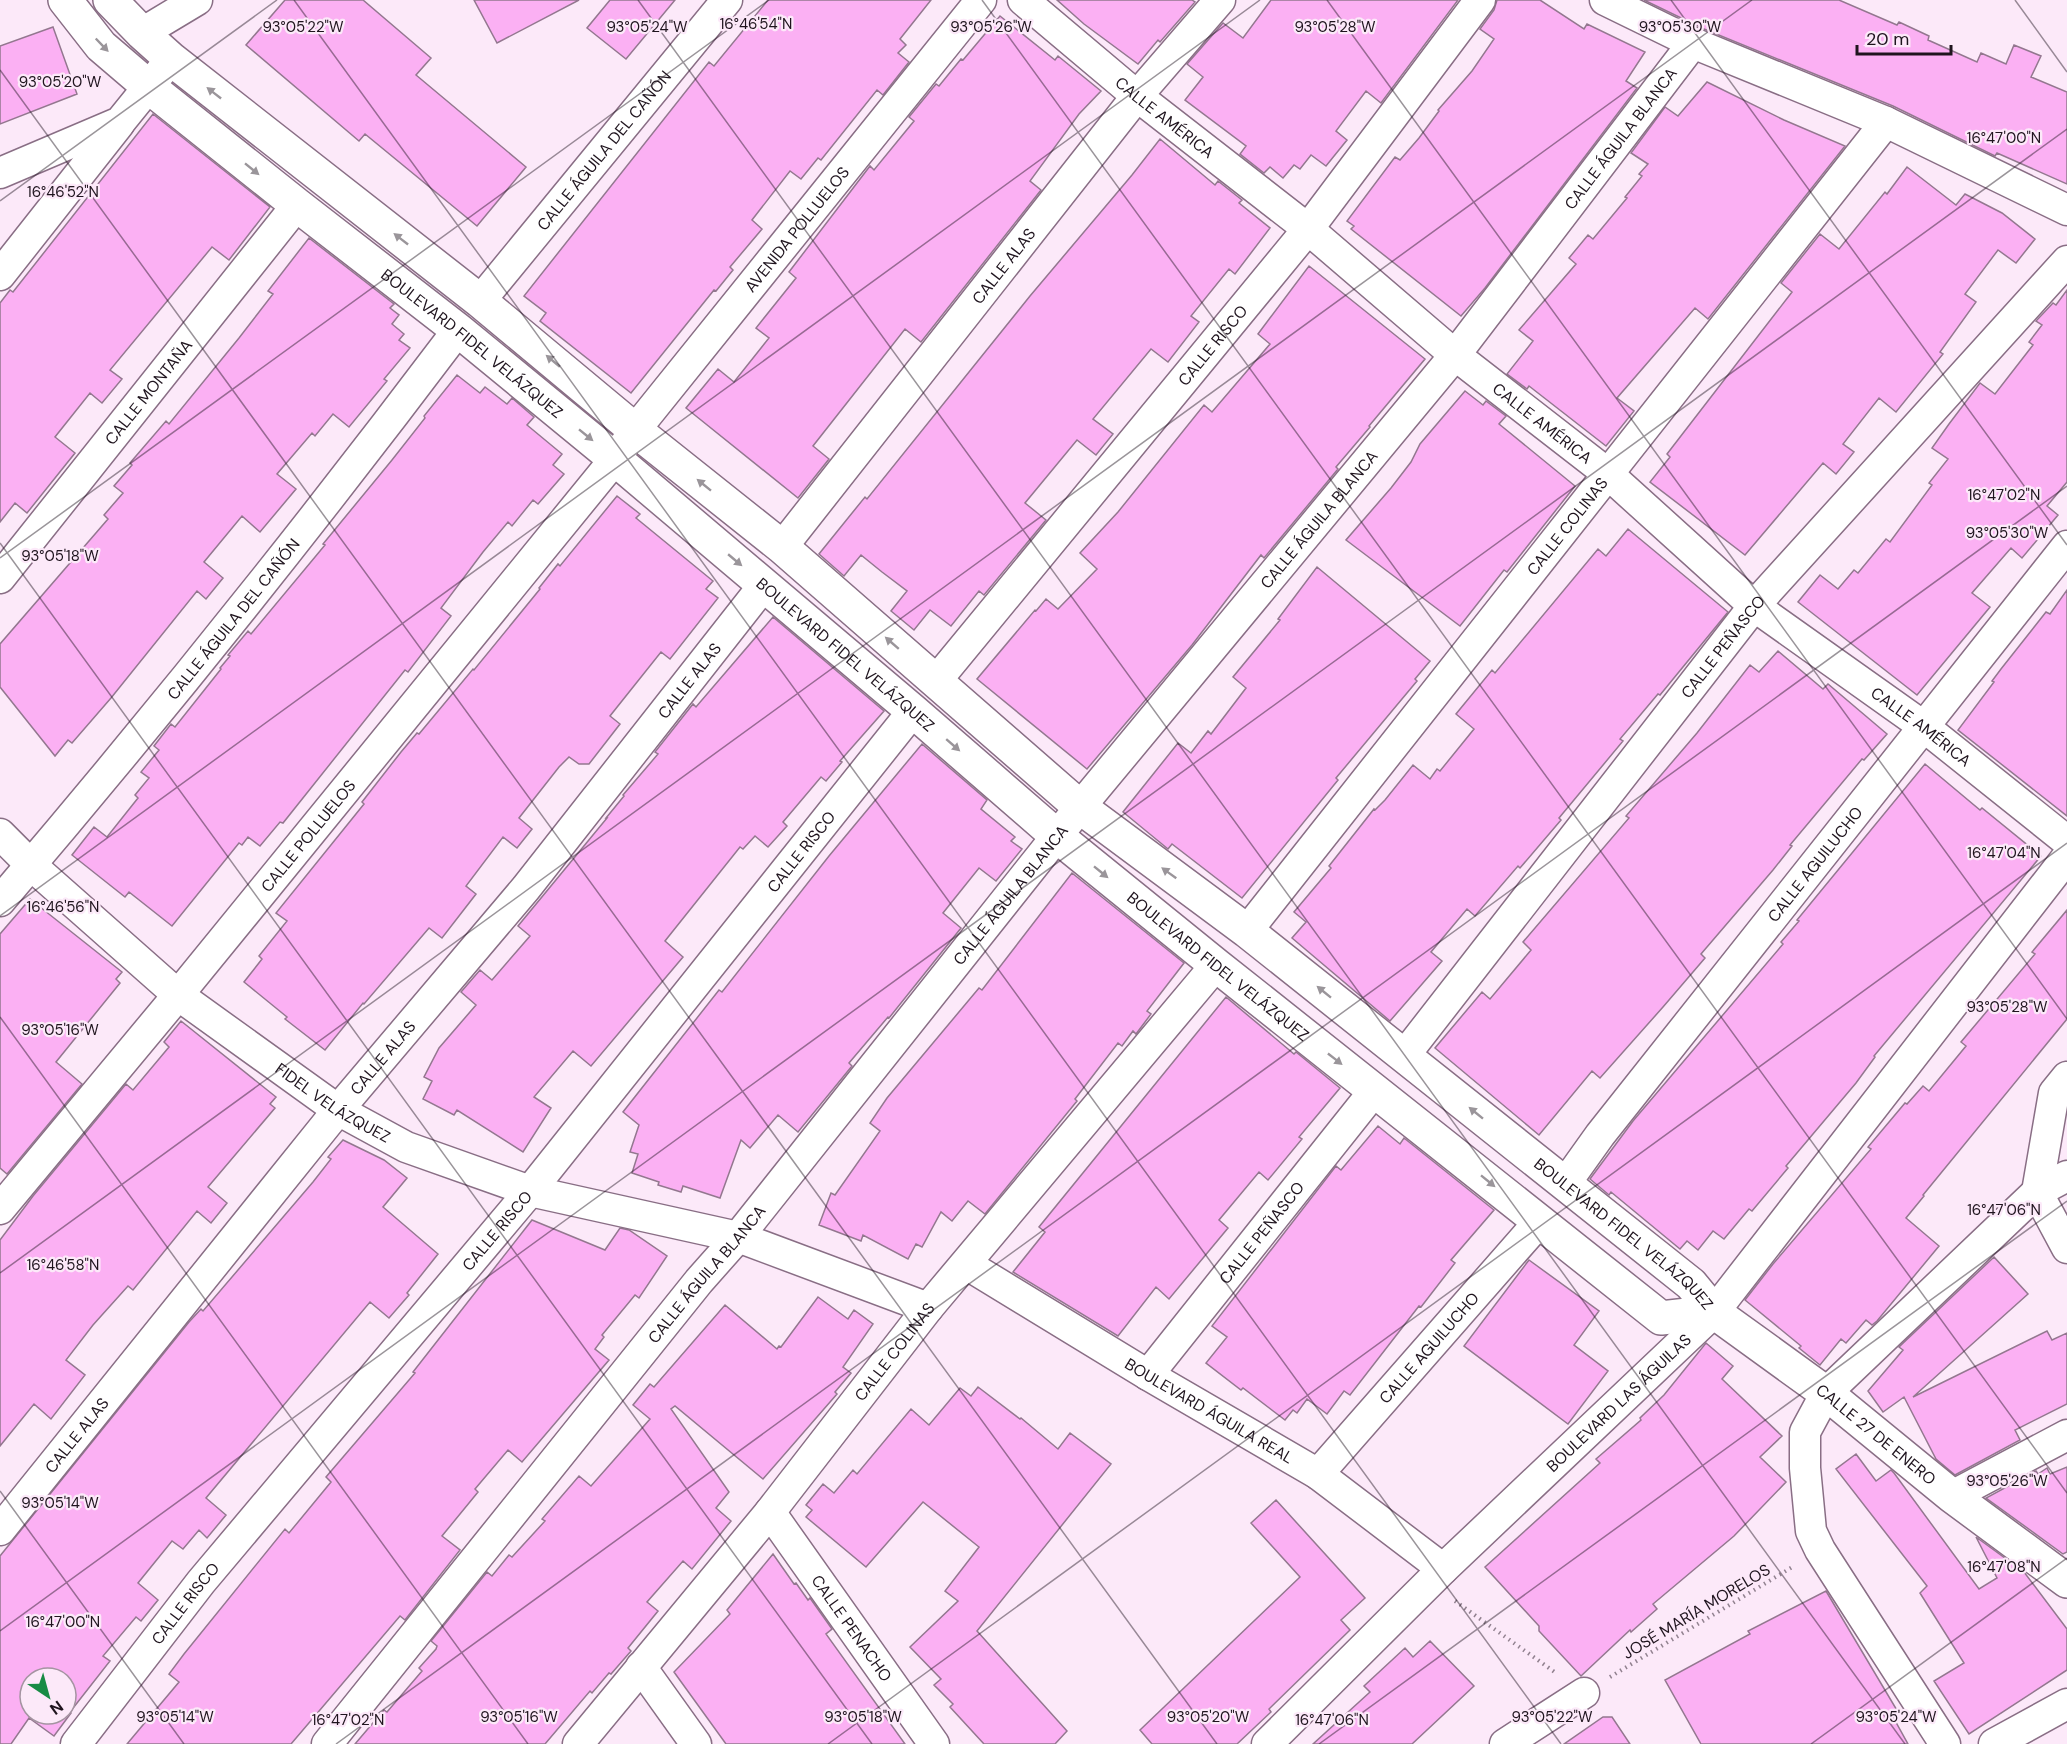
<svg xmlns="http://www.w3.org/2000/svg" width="2067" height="1744" font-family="'DM Sans',sans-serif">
<rect width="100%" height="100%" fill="#fce9f9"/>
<path fill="#fbb0f3" stroke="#93778f" stroke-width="1.5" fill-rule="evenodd" d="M285,0H363L431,58L416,75L526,167L477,226L365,134L359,141L246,45Z
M474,0H579L497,43Z
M610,0H675L626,59L587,28Z
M768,0H931L900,39L906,45L898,53L909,62L883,95L877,90L821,160L818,158L801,179L790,171L752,220L762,229L730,267L733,270L716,291L714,290L631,393L540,321L546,313L524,296L709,62L714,66Z
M1057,0H1192L1195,2L1160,42L1158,40L1138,64L1084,24Z
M1271,0H1458L1381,103L1366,91L1336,131L1347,140L1326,166L1311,155L1300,169L1294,165L1283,178L1270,167L1264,173L1240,154L1246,146L1185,100L1203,77L1187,64L1223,23L1243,38Z
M1497,0H1540L1584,29L1587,24L1645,52L1626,81L1637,88L1485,288L1461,316L1351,229L1354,226L1347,221L1395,157L1400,160L1419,138L1439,111L1438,110L1472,71L1494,39L1480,29L1494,10Z
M1644,0H1839L1897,25L1899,22L1929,36L1928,40L1977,62L1981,53L2006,64L2014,45L2041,56L2031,77L2067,92V184L1997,153L1995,156L1893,106L1704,29Z
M1000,16L1055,60L1058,56L1101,91L1079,114L1030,181L1041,190L921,342L905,329L813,446L829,459L798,498L686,408L718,369L734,382L769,338L756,328L796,278L789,272L870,166L874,170L914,121L909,117L936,84L939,86L961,59L963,60Z
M53,27L77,94L0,124V46Z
M1707,82L1784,120L1845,146L1708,319L1695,308L1617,398L1634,411L1606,446L1529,386L1527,389L1507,374L1533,341L1519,330L1576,264L1569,258L1588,235L1593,239L1627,198L1625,197L1642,176L1639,174L1648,164L1631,153L1665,107L1678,116Z
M153,114L270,207L229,260L212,247L110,370L122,379L102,403L90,393L55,437L75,453L27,513L15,503L0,522V303L10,290L13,292Z
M1160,139L1215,185L1218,181L1242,200L1239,203L1270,228L1235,274L1229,269L1191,316L1199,322L1168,362L1151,349L1093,419L1113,434L1096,455L1077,440L1025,503L1046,520L984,595L979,591L951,626L930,610L914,630L891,611L907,591L882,572L861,555L844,576L819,554L865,497L867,499L1030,296L1132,175Z
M1907,167L1956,205L1965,194L2002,213L2035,239L2016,263L1998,250L1965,294L1976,302L1940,352L1943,354L1896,412L1879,398L1843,444L1854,452L1836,474L1823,463L1745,555L1650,482L1670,457L1667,454L1792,292L1781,283L1820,234L1839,249L1885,192L1887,194Z
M309,238L394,304L390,308L399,315L392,324L404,334L399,340L410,348L384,379L387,381L349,427L333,414L315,436L312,433L277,474L296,489L260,532L242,516L204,562L223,578L206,599L197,591L111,698L72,743L68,740L55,756L0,687V644L108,519L104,515L123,493L114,486L132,465L130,463L166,421L169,424L239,338L273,294L268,291Z
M1309,266L1425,359L1369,426L1370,427L1336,467L1338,469L1264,558L1261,555L1192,645L1087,769L977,679L1035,610L1036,611L1046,599L1058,609L1097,569L1080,553L1118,512L1204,405L1212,412L1270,344L1258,334Z
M2067,290V482L2047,506L2058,515L2022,558L2011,548L1972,593L1990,607L1917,695L1798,602L1820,575L1838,589L1854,570L1858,573L1886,539L1890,542L1932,485L1929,483L1948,459L1932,448L1949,424L1980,383L1995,394L2033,345L2029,342L2042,325L2036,321L2053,303L2056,305Z
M457,375L480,393L485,387L507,404L512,398L534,417L527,425L562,454L553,465L564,474L538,504L533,500L512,526L508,522L483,552L441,608L451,616L408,672L405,670L283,823L280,822L260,846L248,837L242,845L239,843L172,926L129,892L125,897L72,855L94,827L107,837L138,798L135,795L149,778L141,772L159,750L154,746L171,724L175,727L221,669L220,668L230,656L228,655L248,631L251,634L325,545L323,544L392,460L425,418L424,416Z
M1465,391L1483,405L1486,401L1506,416L1499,424L1575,486L1507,572L1504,570L1460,626L1346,540L1391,488L1411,462L1420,444Z
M617,496L640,514L636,518L713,581L706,589L718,598L670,659L661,652L610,716L620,724L589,764H579L569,757L559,767L519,818L532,829L517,848L503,837L466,886L476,894L442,938L429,928L364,1004L363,1003L325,1050L285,1019L287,1017L244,982L262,959L259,956L287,921L276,913L364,804L362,802L401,752L417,733L419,734L473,669L474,670L540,589L539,588L558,564L560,566Z
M1628,529L1728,612L1660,695L1658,694L1620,739L1623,741L1559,818L1561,820L1520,868L1518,866L1475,916L1467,909L1431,952L1442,961L1390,1021L1292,938L1306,922L1294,912L1331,868L1329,866L1374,809L1375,810L1385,800L1413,765L1430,779L1437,769L1440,771L1474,729L1456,714L1492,670L1495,673L1598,549L1606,556Z
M1317,567L1430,661L1415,679L1417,681L1336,778L1338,780L1242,898L1172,844L1168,849L1123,812L1178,743L1191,753L1208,731L1211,734L1246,688L1233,677L1280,620L1278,619Z
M2067,590V816L1958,730L1994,682L1992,681L2001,669L2046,612L2050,614Z
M773,617L884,711L840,761L842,762L826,781L821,777L783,822L787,826L768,847L755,836L743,849L740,847L665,941L683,957L591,1066L573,1051L534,1097L551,1108L523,1152L457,1110L454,1115L423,1099L432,1081L424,1077L439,1048L476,1005L461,992L480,970L492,980L530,936L518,926L607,818H606L624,796L623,795L658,754L655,752L693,704L696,707Z
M1778,651L1823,689L1828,684L1887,734L1864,760L1862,759L1790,845L1792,846L1773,870L1701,954L1705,958L1663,1007L1600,1078L1592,1071L1539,1135L1435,1048L1482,992L1490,999L1531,950L1523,942L1629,818L1626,816L1697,733L1750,665L1759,672Z
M922,744L987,800L981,809L1015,837L1011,841L1022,849L996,881L979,868L943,913L961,928L889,1018L888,1017L849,1063L852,1066L798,1132L778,1115L750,1148L741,1140L720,1198L683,1186L681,1192L658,1185L659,1182L632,1173L638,1154L630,1152L639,1125L623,1112L719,990L722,992L829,856Z
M1925,764L1980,810L1982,808L2041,856L1874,1056L1875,1057L1856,1083L1786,1166L1788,1168L1752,1211L1749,1209L1724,1239L1713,1231L1698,1250L1687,1241L1680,1249L1611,1192L1609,1195L1590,1179L1633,1121L1783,944L1781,942L1799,921L1797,920Z
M1072,873L1184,963L1147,1011L1151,1014L1136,1034L1133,1031L1122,1046L1118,1043L1075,1099L1077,1101L985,1214L968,1201L952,1221L941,1212L922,1247L916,1244L908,1259L863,1235L861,1241L819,1225L831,1193L835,1195L880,1131L870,1123L887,1098L979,988L982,990Z
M30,899L122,972L116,979L120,983L56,1062L82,1084L7,1174L0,1168V934Z
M2067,910V1019L1923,1195L1924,1196L1906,1218L1939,1246L1877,1321L1872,1325L1866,1320L1846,1343L1841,1339L1820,1365L1799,1348L1801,1346L1745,1300L1773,1264L1871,1149L1868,1147L1905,1103L1907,1104L1923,1086L1929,1091L1966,1046L1961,1042L2035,954L2032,952Z
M1226,997L1294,1054L1296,1052L1340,1088L1299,1137L1302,1139L1268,1180L1259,1172L1219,1220L1228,1228L1169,1299L1156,1287L1118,1336L1013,1272L1045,1232L1039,1227Z
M181,1021L276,1097L270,1104L275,1108L208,1187L227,1203L211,1223L197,1211L133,1290L128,1286L93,1325L66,1360L85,1375L51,1419L34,1404L0,1446V1240L33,1196L126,1084L133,1090L169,1047L164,1042Z
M1378,1126L1400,1144L1404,1138L1494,1210L1451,1260L1455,1263L1421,1307L1419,1306L1350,1395L1344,1391L1327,1414L1307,1399L1297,1413L1293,1410L1285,1420L1243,1388L1241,1390L1206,1363L1227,1337L1212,1326L1336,1166L1341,1170Z
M343,1140L384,1160L407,1178L383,1207L438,1254L407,1293L409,1295L389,1318L370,1302L206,1498L226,1515L207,1538L199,1530L183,1549L172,1541L138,1583L158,1600L141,1621L136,1617L103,1656L110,1661L70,1712L71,1713L54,1736L29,1718L11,1744H0V1556L189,1322L201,1309L203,1311L313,1182L331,1159L328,1157ZM30,1678H66V1714H30Z
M532,1220L605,1250L620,1228L629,1230L667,1256L639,1298L635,1295L602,1335L604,1337L595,1349L609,1360L522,1462L508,1450L475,1489L478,1492L442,1536L460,1550L405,1620L400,1616L291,1744H127L179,1682L169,1674L184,1654L285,1529L289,1533L331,1482L326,1477L415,1373L413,1372L431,1349Z
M1994,1257L2028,1294L1913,1397L2047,1331L2052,1340L2067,1333V1404L2015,1430L2020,1440L1955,1475L1936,1459L1904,1397L1883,1412L1868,1391L1903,1350L1899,1347Z
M1529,1260L1599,1311L1574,1345L1608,1371L1568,1424L1464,1346Z
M818,1297L848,1319L854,1310L873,1324L843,1367L851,1373L835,1392L837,1394L763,1479L675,1406L671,1409L729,1492L716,1508L731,1521L692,1569L683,1561L647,1602L658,1611L628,1648L631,1651L611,1674L609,1673L592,1693L590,1691L545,1744H355L384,1710L387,1712L422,1671L419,1668L436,1649L437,1646L431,1641L487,1572L492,1576L509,1555L512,1557L545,1521L542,1519L579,1476L591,1486L650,1419L633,1405L650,1384L654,1387L725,1305L777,1349L779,1346L781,1347Z
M1706,1343L1733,1366L1722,1379L1782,1436L1760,1457L1786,1482L1734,1536L1653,1604L1657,1609L1631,1632L1630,1630L1581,1676L1539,1631V1626L1485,1567L1600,1463L1596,1459L1641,1420L1640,1418L1664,1395Z
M978,1387L1020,1419L1021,1418L1058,1449L1070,1433L1111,1464L977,1631L1067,1731L1055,1744H984L950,1707L953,1704L934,1685L941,1679L910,1647L958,1601L945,1591L979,1547L923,1502L866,1567L806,1517L812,1510L806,1505L823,1484L834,1493L853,1470L857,1474L911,1409L929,1425L960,1388L971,1396Z
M1856,1454L1876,1481L1891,1470L1894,1473L1979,1589L1997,1578L1976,1537L2024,1572L2067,1629V1670L1969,1734L1934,1681L1964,1663L1920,1593L1927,1586L1836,1469Z
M2067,1467V1552L2063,1554L1986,1498L2036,1471L2038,1474L2047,1468L2050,1474Z
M1276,1500L1365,1598L1341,1620L1350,1630L1269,1709L1271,1712L1237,1744H1152L1140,1730L1300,1577L1251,1523Z
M773,1554L794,1584L796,1583L808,1600L810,1598L832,1629L826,1634L905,1744H726L674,1672L730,1614L727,1610Z
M1826,1591L1898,1712L1892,1715L1908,1744H1701L1665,1680L1750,1634L1748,1631Z
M1430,1641L1474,1686L1412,1744H1313L1370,1692L1364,1686L1405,1648L1413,1657Z
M1603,1717H1612L1630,1744H1564Z"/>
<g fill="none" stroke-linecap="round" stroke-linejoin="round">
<defs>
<g id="street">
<path id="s1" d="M1023,0L1137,96L1308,229L1455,355L1607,473L1754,606L1923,726L2067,841"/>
<path d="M1605,0L1693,43L1886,122L2067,210"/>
<path d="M142,33L197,0"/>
<path d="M0,173L120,122L171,59"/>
<path d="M0,275L119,124"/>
<path id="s2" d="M480,301L727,0"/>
<path id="s3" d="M782,547L1137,96L1220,0"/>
<path id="s4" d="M0,578L297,205"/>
<path id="s5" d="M936,681L1308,229L1480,0"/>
<path id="s6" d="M0,834L31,865L178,995L338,1110L406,1147L530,1191L738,1237L928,1308"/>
<path id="s7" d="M0,901C159,715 311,525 458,330"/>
<path id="s8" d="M1247,931L1886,122"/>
<path id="s9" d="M1404,1056L1754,606L2067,261"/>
<path d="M2067,1077L2054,1093L2037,1192L2067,1248"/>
<path id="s10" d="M1565,1184L1600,1135L2067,546"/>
<path id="s11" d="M0,1209L178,995L615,459L635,430L981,0"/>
<path id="s12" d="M966,1264L1148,1375L1318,1474L1443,1569"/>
<path id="s13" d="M1148,1375L1375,1090"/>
<path id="s14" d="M1318,1474L1539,1222"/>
<path d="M1952,1496L2067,1435"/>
<path id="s15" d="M770,1512L934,1744"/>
<path id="s16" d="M0,1530L338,1110L526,888L764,585"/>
<path d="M641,1667L696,1744"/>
<path id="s17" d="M76,1744L201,1582L530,1191L913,711"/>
<path id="s18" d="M327,1744L699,1281L738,1237L1080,807L1455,355L1693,43"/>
<path id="s19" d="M578,1744L770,1512L928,1308L1216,965"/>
<path id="s20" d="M1267,1744L1443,1569L1714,1312L2067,857"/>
<path d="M1505,1744L1584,1693"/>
<path d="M1945,1744L1820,1550L1811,1531L1805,1468V1432L1826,1393L2037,1192L2067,1176"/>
<path d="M1994,1744L2067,1704"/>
</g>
<g id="secondary">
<path id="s21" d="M65,0L101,46L149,87L297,205L458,330L615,459L913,711L1058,837L1216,965L1661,1318L1714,1312"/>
<path id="s22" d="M110,0L142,33L171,59L480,301L635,430L782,547L1080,807L1247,931L1691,1284L1714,1312L1826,1393L1952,1496L2067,1581"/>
</g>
</defs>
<use href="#street" stroke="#896e85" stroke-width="33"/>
<use href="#secondary" stroke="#896e85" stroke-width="36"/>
<path stroke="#928290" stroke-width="4" stroke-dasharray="1.5 4.5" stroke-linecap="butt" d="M1455,1601L1556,1673
M1610,1677L1794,1566"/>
<use href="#street" stroke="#fff" stroke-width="30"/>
<use href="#secondary" stroke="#fff" stroke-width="33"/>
</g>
<defs><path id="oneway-solid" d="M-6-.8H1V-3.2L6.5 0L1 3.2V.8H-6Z" transform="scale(1.5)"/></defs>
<g fill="#9a959a">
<use href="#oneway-solid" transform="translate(102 45) rotate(46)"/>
<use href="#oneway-solid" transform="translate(214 93) rotate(-142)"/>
<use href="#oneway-solid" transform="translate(252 169) rotate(39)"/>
<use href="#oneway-solid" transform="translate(401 239) rotate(-142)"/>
<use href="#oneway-solid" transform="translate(553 361) rotate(-140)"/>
<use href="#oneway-solid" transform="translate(586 435) rotate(39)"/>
<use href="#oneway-solid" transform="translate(704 485) rotate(-141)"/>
<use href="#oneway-solid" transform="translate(735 560) rotate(40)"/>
<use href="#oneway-solid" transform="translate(892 643) rotate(-139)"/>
<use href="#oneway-solid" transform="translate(953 745) rotate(41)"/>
<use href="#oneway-solid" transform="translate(1101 872) rotate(39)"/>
<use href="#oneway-solid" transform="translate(1169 873) rotate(-144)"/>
<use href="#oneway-solid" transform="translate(1324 992) rotate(-141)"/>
<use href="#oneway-solid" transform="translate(1335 1059) rotate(38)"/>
<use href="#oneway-solid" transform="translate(1476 1113) rotate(-141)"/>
<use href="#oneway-solid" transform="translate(1488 1181) rotate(39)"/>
</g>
<path fill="none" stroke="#1f141e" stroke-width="1.5" stroke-opacity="0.45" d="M294,0L1561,1744M638,0L1905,1744M982,0L2067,1493M1327,0L2067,1019M1671,0L2067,545M2015,0L2067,72M0,70L1217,1744M0,201L277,0M0,543L872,1744M0,558L769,0M0,916L1260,0M0,1017L528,1744M0,1273L1752,0M0,1491L184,1744M0,1631L2067,129M336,1744L2067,486M828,1744L2067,843M1319,1744L2067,1201M1811,1744L2067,1558"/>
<g text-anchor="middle" stroke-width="4.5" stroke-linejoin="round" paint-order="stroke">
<g font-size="16" fill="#1f141e" stroke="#fce9f9">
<text dy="6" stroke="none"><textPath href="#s1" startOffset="184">CALLE AMÉRICA</textPath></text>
<text dy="6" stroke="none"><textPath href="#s18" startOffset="2062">CALLE ÁGUILA BLANCA</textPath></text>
<text dy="6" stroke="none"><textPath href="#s2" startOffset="195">CALLE ÁGUILA DEL CAÑÓN</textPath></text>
<text dy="6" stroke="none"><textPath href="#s11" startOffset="1263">AVENIDA POLLUELOS</textPath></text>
<text dy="6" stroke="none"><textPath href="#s3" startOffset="358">CALLE ALAS</textPath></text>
<text dy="6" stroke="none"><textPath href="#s21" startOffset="534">BOULEVARD FIDEL VELÁZQUEZ</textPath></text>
<text dy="6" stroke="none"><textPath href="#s5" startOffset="435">CALLE RISCO</textPath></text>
<text dy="6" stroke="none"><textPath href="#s4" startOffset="238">CALLE MONTAÑA</textPath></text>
<text dy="6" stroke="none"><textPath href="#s1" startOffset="670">CALLE AMÉRICA</textPath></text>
<text dy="6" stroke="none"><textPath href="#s18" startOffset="1576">CALLE ÁGUILA BLANCA</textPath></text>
<text dy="6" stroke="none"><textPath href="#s8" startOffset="516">CALLE COLINAS</textPath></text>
<text dy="6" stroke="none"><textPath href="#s7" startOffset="366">CALLE ÁGUILA DEL CAÑÓN</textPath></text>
<text dy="6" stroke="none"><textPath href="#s9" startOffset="519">CALLE PEÑASCO</textPath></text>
<text dy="6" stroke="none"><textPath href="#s21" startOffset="1020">BOULEVARD FIDEL VELÁZQUEZ</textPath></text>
<text dy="6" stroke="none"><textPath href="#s16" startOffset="1094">CALLE ALAS</textPath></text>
<text dy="6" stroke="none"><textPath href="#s1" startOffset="1156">CALLE AMÉRICA</textPath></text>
<text dy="6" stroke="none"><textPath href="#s11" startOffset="484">CALLE POLLUELOS</textPath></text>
<text dy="6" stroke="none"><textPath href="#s17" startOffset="1150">CALLE RISCO</textPath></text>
<text dy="6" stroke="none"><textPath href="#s10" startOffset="406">CALLE AGUILUCHO</textPath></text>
<text dy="6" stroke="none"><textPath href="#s18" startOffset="1090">CALLE ÁGUILA BLANCA</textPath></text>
<text dy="6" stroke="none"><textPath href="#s21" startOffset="1506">BOULEVARD FIDEL VELÁZQUEZ</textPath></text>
<text dy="6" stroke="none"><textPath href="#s16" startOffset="608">CALLE ALAS</textPath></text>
<text dy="6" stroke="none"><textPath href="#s6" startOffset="429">FIDEL VELÁZQUEZ</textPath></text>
<text dy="6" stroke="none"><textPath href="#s17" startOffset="664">CALLE RISCO</textPath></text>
<text dy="6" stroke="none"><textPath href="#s13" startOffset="182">CALLE PEÑASCO</textPath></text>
<text dy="6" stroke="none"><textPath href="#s22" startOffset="1954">BOULEVARD FIDEL VELÁZQUEZ</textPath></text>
<text dy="6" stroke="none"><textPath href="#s18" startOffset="604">CALLE ÁGUILA BLANCA</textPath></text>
<text dy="6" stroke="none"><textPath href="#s14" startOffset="168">CALLE AGUILUCHO</textPath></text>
<text dy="6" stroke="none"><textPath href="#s19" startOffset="504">CALLE COLINAS</textPath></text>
<text dy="6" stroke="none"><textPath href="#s20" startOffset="490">BOULEVARD LAS ÁGUILAS</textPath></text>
<text dy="6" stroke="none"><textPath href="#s12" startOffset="284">BOULEVARD ÁGUILA REAL</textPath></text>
<text dy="6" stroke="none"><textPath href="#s16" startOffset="122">CALLE ALAS</textPath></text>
<text dy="6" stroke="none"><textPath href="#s22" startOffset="2277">CALLE 27 DE ENERO</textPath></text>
<text dy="6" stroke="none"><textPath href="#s17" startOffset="178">CALLE RISCO</textPath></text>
<text transform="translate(1696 1611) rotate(-31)" y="6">JOSÉ MARÍA MORELOS</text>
<text dy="6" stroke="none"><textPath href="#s15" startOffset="142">CALLE PENACHO</textPath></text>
</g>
</g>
<g font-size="15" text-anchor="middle" fill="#1f141e" stroke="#fce9f9" stroke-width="4.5" stroke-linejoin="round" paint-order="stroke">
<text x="756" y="29">16°46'54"N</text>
<text x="303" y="32">93°05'22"W</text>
<text x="647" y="32">93°05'24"W</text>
<text x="991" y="32">93°05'26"W</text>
<text x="1335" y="32">93°05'28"W</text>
<text x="1680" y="32">93°05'30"W</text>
<text x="60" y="87">93°05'20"W</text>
<text x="2004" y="143">16°47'00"N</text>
<text x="63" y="197">16°46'52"N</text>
<text x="2004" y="500">16°47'02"N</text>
<text x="2007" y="538">93°05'30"W</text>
<text x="60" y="561">93°05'18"W</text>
<text x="2004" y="858">16°47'04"N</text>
<text x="63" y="912">16°46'56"N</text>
<text x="2007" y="1012">93°05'28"W</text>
<text x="60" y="1035">93°05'16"W</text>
<text x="2004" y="1215">16°47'06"N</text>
<text x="63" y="1270">16°46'58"N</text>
<text x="2007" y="1486">93°05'26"W</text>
<text x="60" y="1508">93°05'14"W</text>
<text x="2004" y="1572">16°47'08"N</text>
<text x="63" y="1627">16°47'00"N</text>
<text x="175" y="1722">93°05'14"W</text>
<text x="519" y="1722">93°05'16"W</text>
<text x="863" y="1722">93°05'18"W</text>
<text x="1208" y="1722">93°05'20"W</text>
<text x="1552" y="1722">93°05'22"W</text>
<text x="1896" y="1722">93°05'24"W</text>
<text x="348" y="1725">16°47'02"N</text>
<text x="1332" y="1725">16°47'06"N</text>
</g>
<g transform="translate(48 1696) rotate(144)"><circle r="28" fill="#fce9f9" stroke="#a494a1" stroke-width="1.5"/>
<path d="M0-4.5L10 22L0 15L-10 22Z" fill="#188b45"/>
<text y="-9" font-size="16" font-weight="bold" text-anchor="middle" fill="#1f141e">N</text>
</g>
<path d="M1857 45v9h94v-9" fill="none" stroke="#1f141e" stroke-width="3"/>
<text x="1866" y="45" font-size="18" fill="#1f141e" stroke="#fce9f9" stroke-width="4.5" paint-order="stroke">20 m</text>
</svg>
